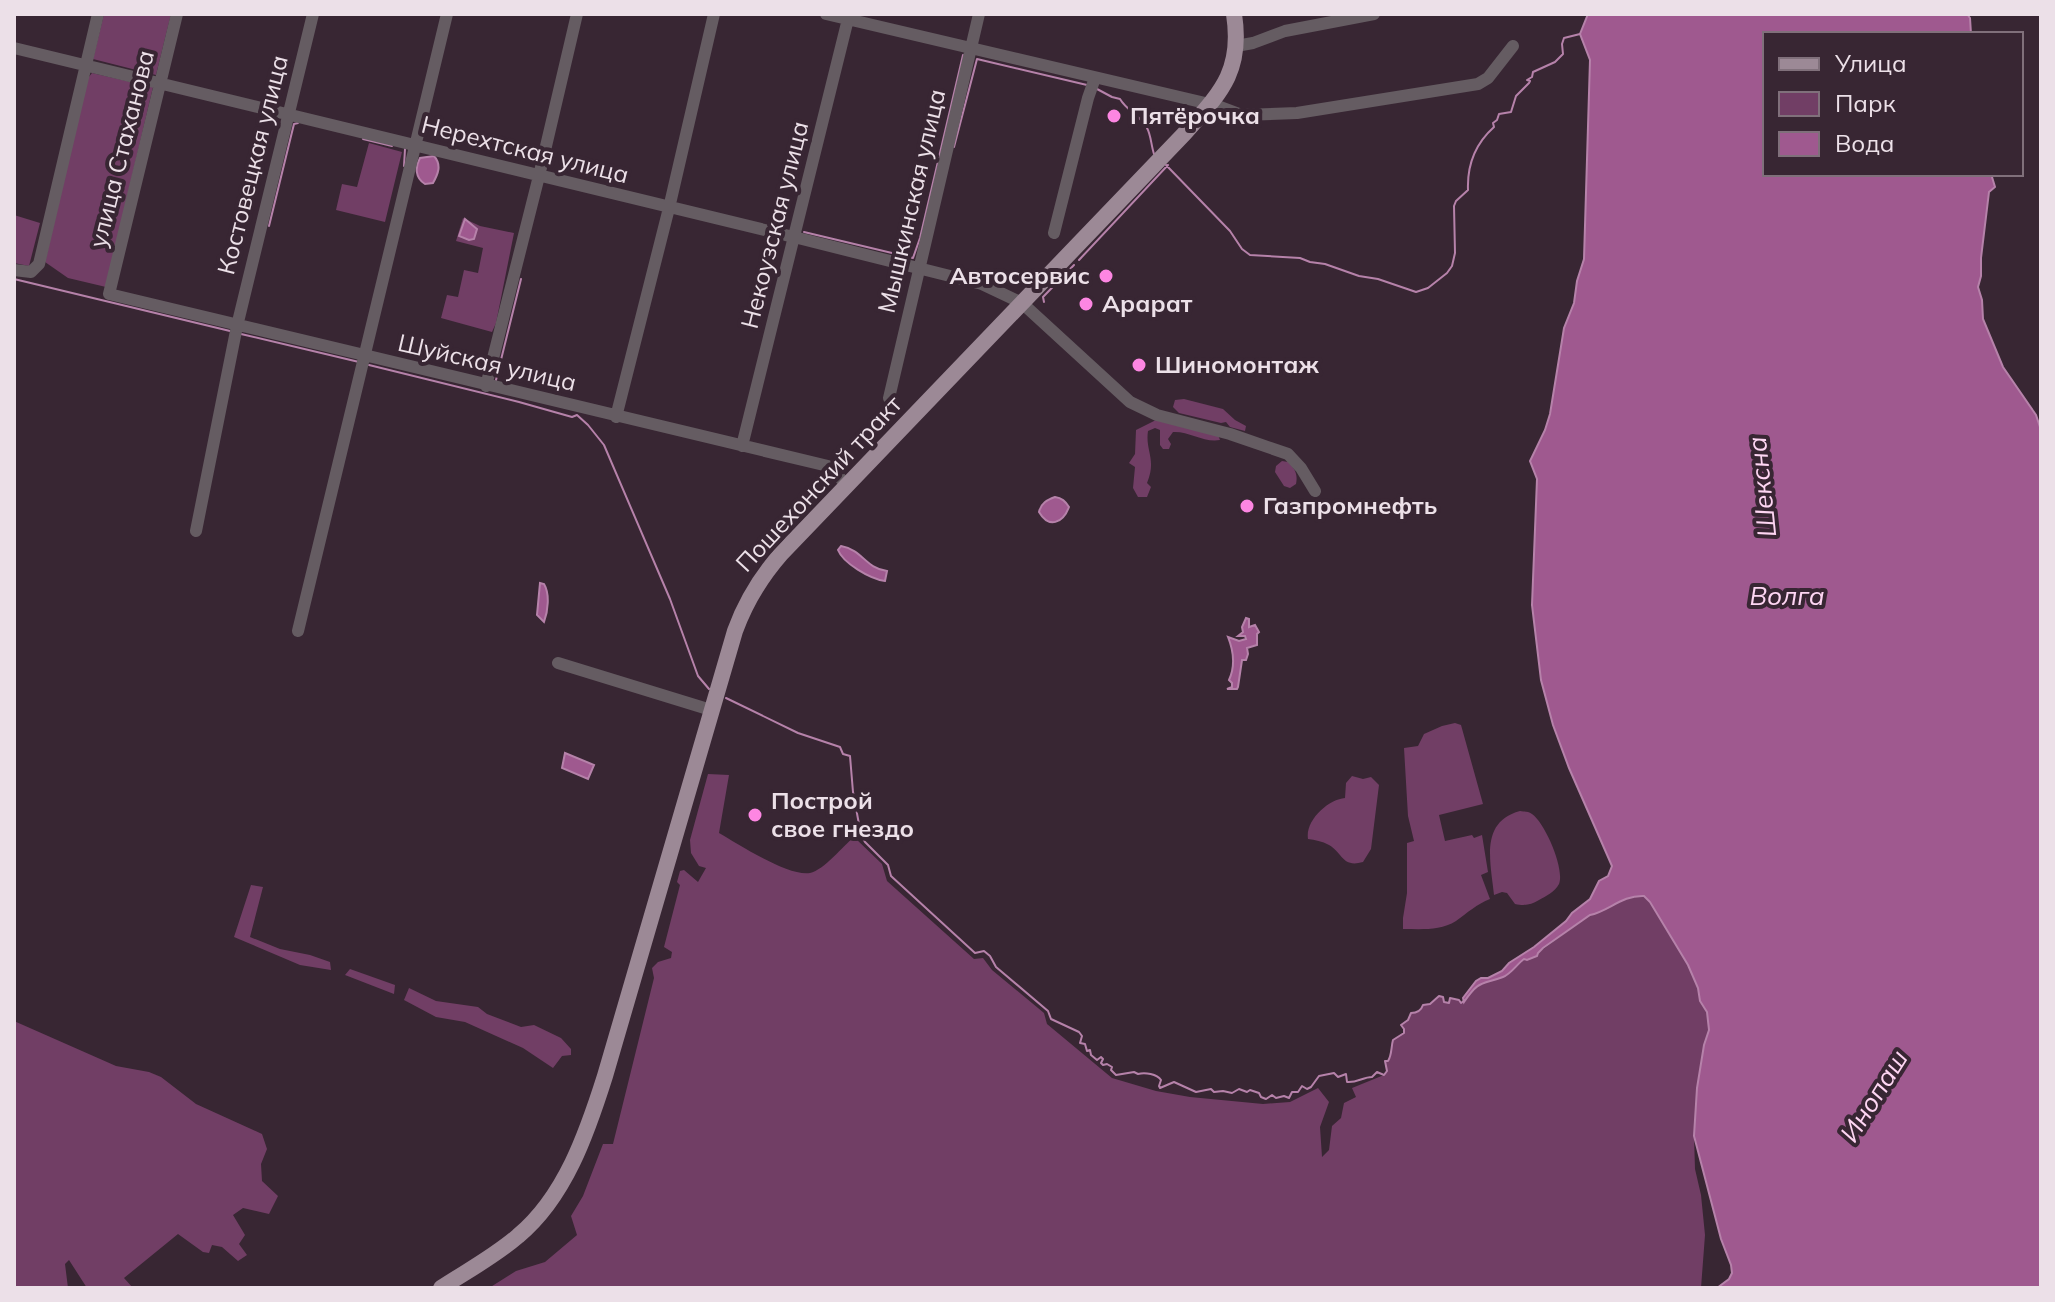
<svg xmlns="http://www.w3.org/2000/svg" width="2055" height="1302" font-family="Mulish,sans-serif">
<rect width="100%" height="100%" fill="#382633"/>
<path fill="#713e65" d="M104,14H171L156,75L93,59Z
M92,73L153,87L106,287L68,278L45,262L88,78Z
M369,143L402,152L385,222L336,210L342,184L357,187Z
M14,215L40,223L29,266L14,263Z
M463,218L480,226L514,233L496,323L492,332L441,318L447,295L458,297L464,270L478,273L483,248L456,241Z
M1184,399L1223,409L1235,420L1246,426L1245,431L1230,427L1226,422L1221,423L1179,413L1173,407L1175,400Z
M1156,420L1218,435L1220,440C1204,443 1189,431 1173,432L1168,439L1171,444L1169,449H1163L1160,445V430L1155,428L1148,431C1145,451 1157,459 1147,483L1151,487L1147,497H1138L1133,488L1135,467L1129,463L1135,454L1136,430Z
M1282,461L1288,462C1295,469 1298,474 1296,484L1290,488L1284,486L1275,472L1276,466Z
M1455,723L1461,725L1483,804L1439,815L1445,841L1472,835L1474,838L1482,835L1488,872L1481,875L1490,899C1477,904 1467,913 1456,921C1440,931 1421,929 1403,929V918L1407,893V843L1414,841L1408,816L1404,748L1418,746L1424,734L1442,726Z
M708,774L729,775L719,833C738,844 789,877 810,873C824,870 843,846 854,837L882,864L887,881L974,959L983,958L992,970L1044,1013L1047,1024L1112,1078L1156,1091L1190,1097L1263,1104L1290,1102L1318,1088L1329,1102L1320,1127L1322,1157L1329,1150L1332,1126L1341,1118L1344,1103L1356,1097L1352,1088L1384,1075L1387,1071L1385,1061H1388C1392,1055 1391,1047 1393,1040L1404,1033V1029L1401,1025L1408,1020L1411,1013C1417,1013 1421,1011 1423,1005L1430,1004L1439,996L1443,997L1444,1002H1449L1450,998L1459,1000L1461,1003L1464,1002L1474,987L1482,982L1503,977L1510,973L1514,965L1538,953L1590,915C1602,912 1592,915 1603,909C1612,903 1633,896 1644,896L1650,902L1688,965L1698,988L1700,1001L1707,1012L1709,1020V1030L1704,1045L1697,1088L1694,1136L1695,1169L1701,1195L1705,1235L1701,1288H489L516,1271L545,1262L577,1235L571,1216L583,1196L603,1144H613L654,978L652,968L658,962L671,958L672,952L664,947L680,885L677,882L680,871L684,870L698,882L706,868L699,866L691,853L690,840Z
M1352,776L1363,779L1371,777L1379,785L1371,849L1363,862C1342,868 1343,853 1329,845C1322,841 1315,840 1308,839C1305,820 1329,799 1345,798L1346,783Z
M1520,811C1525,812 1528,811 1532,814C1545,823 1565,869 1559,884C1555,892 1546,896 1539,900C1530,905 1525,906 1515,904L1507,893L1502,892L1494,895C1491,863 1479,822 1520,811Z
M251,885L263,887L250,937L280,949L310,955L330,962L331,970L300,965L234,937Z
M350,969L395,985L394,994L345,975Z
M409,988L436,1001L478,1007L487,1014L521,1027L534,1025L561,1038L571,1049V1055L562,1056L553,1068L523,1048L465,1022L436,1017L404,1000Z
M14,1021L116,1066L149,1072L161,1077L196,1104L262,1134L267,1149L261,1164L262,1181L278,1196L269,1214L243,1208L233,1215L245,1235L239,1244L247,1255L238,1261L222,1247L212,1245L209,1253L203,1252L178,1234L124,1278L133,1288H87L69,1260L65,1264L68,1288H14Z"/>
<path fill="#9f598f" stroke="#b682aa" stroke-width="2" d="M1588,14H1967L1970,18L1971,34H1765V174H1993L1992,177L1995,187L1989,192L1981,258V276L1978,287L1982,300L1983,319L2003,367L2036,415L2041,430V1288H1717L1729,1279L1732,1273L1731,1265L1721,1239L1694,1136L1697,1088L1704,1045L1709,1030L1707,1012L1700,1001L1698,988L1688,965L1650,902L1644,896C1622,895 1609,911 1590,915L1543,948L1538,953L1537,956L1527,960L1524,959C1517,964 1511,974 1503,977C1481,985 1479,980 1464,1002L1463,998L1476,981L1481,978H1488L1502,971L1509,963L1534,947L1566,921L1572,913L1590,899L1599,881L1608,876L1612,866L1569,768L1553,725L1541,680L1532,605L1537,479L1530,461L1545,430L1550,414L1564,328L1574,303L1577,281L1584,259L1590,60L1580,34Z
M434,156C442,165 438,174 433,183L425,184C415,178 415,167 420,158Z
M465,219L477,229L474,239L469,240L459,236Z
M1055,497C1062,498 1065,501 1069,507C1063,523 1049,529 1039,512C1041,503 1047,500 1055,497Z
M841,546C863,550 865,568 887,571L885,581C870,579 843,563 838,550Z
M540,583L544,584C550,594 548,611 544,622L537,615Z
M1246,618L1249,619V627L1255,625L1259,632L1257,634V645L1247,648L1248,654L1246,660H1242L1238,687L1237,689H1227L1232,687V683L1229,680C1235,667 1234,652 1228,637L1239,641L1246,639L1245,636H1238L1243,632L1242,627Z
M565,753L594,765L588,779L562,768Z"/>
<g fill="none" stroke-linecap="round" stroke-linejoin="round">
<path stroke="#b682aa" stroke-width="2" d="M1097,89L1112,97L1120,99C1127,111 1141,116 1147,128C1151,135 1151,145 1154,154
M363,139L392,146
M954,147L977,59L1087,85
M1166,165L1230,231L1242,249L1250,255L1300,258L1310,262L1325,264L1359,276L1378,279L1416,292L1428,288L1447,273L1452,266L1455,253L1454,206L1456,201L1468,190C1467,165 1475,144 1494,127L1493,123L1497,120L1499,114L1511,112L1516,96L1529,83L1530,81L1527,80L1532,77L1533,72L1555,62L1563,54L1562,44L1564,38L1580,34
M404,166L405,149
M269,226L293,128L294,124L298,123
M804,232L913,258L920,238L963,55
M1079,260L1168,165
M14,279L230,331
M1044,302L1043,297L1074,265
M241,334L359,362
M369,365L519,402L572,417L577,415L588,425L604,445L670,599L698,676L709,689
M496,380L521,279
M726,698L798,733L840,747L843,754L850,756L853,792L861,835L865,842L888,865L891,876L975,953L984,951L990,956L996,967L1048,1011L1051,1019L1079,1032L1082,1036L1080,1043L1085,1044L1087,1051L1090,1050L1091,1055L1097,1060L1101,1057L1103,1059L1101,1063L1103,1065L1107,1064L1112,1067L1111,1070L1116,1075L1134,1072L1138,1074C1145,1072 1157,1074 1161,1080L1159,1086L1160,1088L1174,1082L1196,1092L1211,1089L1214,1092L1223,1091L1232,1093L1239,1089L1247,1092L1250,1090L1259,1093L1261,1097L1266,1099L1272,1095L1276,1098L1284,1096L1289,1098L1292,1092H1298L1302,1086L1307,1089L1311,1087L1319,1076L1334,1073L1338,1077L1346,1074L1347,1082C1357,1083 1363,1077 1372,1077L1377,1072L1384,1075L1387,1071L1385,1061H1388C1392,1055 1391,1047 1393,1040L1404,1033V1029L1401,1025L1408,1020L1411,1013C1417,1013 1421,1011 1423,1005L1430,1004L1439,996L1443,997L1444,1002L1449,1003L1450,998L1459,1000L1461,1003L1465,1000"/>
<path stroke="#655c62" stroke-width="12" d="M177,14L109,294L828,466L848,486
M826,14L1218,106L1242,115L1297,113L1478,84L1488,78L1513,46
M1236,46L1253,43L1285,31L1374,14
M14,48L802,239L982,284L1022,303L1130,402L1157,415L1230,434L1288,454L1301,468L1315,491
M1054,233L1088,98L1095,78
M14,270L31,272L39,264L98,14
M486,386L539,176L577,14
M889,398L979,14
M616,417L669,208L714,14
M742,446L849,15
M196,531L237,326L313,14
M298,631L447,14
M558,663L711,710"/>
<path stroke="#9c8996" stroke-width="16" d="M441,1288C467,1271 495,1256 518,1236C565,1197 587,1133 605,1076L735,631C746,601 760,578 781,554L1184,134C1220,93 1243,72 1234,14"/>
</g>
<g fill="#fd86e2" stroke="#382633" stroke-width="3">
<circle cx="1114" cy="116" r="8"/>
<circle cx="1106" cy="276" r="8"/>
<circle cx="1086" cy="304" r="8"/>
<circle cx="1139" cy="365" r="8"/>
<circle cx="1247" cy="506" r="8"/>
<circle cx="755" cy="815" r="8"/>
</g>
<g text-anchor="middle" stroke-width="8" stroke-linejoin="round" paint-order="stroke">
<g font-size="24" font-weight="bold" fill="#ece0e8" stroke="#382633" text-anchor="start">
<text x="1130" y="124">Пятёрочка</text>
<text x="1090" y="284" text-anchor="end">Автосервис</text>
<text x="1102" y="312">Арарат</text>
<text x="1155" y="373">Шиномонтаж</text>
<text x="1263" y="514">Газпромнефть</text>
<text x="771" y="809">Построй<tspan x="771" dy="28">свое гнездо</tspan></text>
</g>
<g font-size="24" fill="#ece0e8" stroke="#382633">
<text transform="translate(122 149) rotate(-76)" y="8">улица Стаханова</text>
<text transform="translate(525 150) rotate(14)" y="8">Нерехтская улица</text>
<text transform="translate(253 165) rotate(-76)" y="8">Костовецкая улица</text>
<text transform="translate(912 201) rotate(-77)" y="8">Мышкинская улица</text>
<text transform="translate(775 225) rotate(-76)" y="8">Некоузская улица</text>
<text transform="translate(487 363) rotate(13)" y="8">Шуйская улица</text>
<text transform="translate(819 484) rotate(-47)" y="8">Пошехонский тракт</text>
</g>
<g font-size="26" font-style="italic" fill="#fed6f3" stroke="#382633">
<text transform="translate(1762 487) rotate(-96)" y="9">Шексна</text>
<text x="1787" y="605">Волга</text>
<text transform="translate(1874 1096) rotate(-58)" y="9">Инопаш</text>
</g>
</g>
<rect width="2055" height="1302" fill="none" stroke="#ece0e8" stroke-width="32"/>
<rect x="1763" y="32" width="260" height="144" fill="#382633" stroke="#80707b" stroke-width="2"/>
<rect x="1779" y="58" width="40" height="12" fill="#9c8996" stroke="#80707b" stroke-width="2"/>
<text x="1835" y="72" font-size="24" fill="#ece0e8">Улица</text>
<rect x="1779" y="92" width="40" height="24" fill="#713e65" stroke="#80707b" stroke-width="2"/>
<text x="1835" y="112" font-size="24" fill="#ece0e8">Парк</text>
<rect x="1779" y="132" width="40" height="24" fill="#9f598f" stroke="#80707b" stroke-width="2"/>
<text x="1835" y="152" font-size="24" fill="#ece0e8">Вода</text>
</svg>
